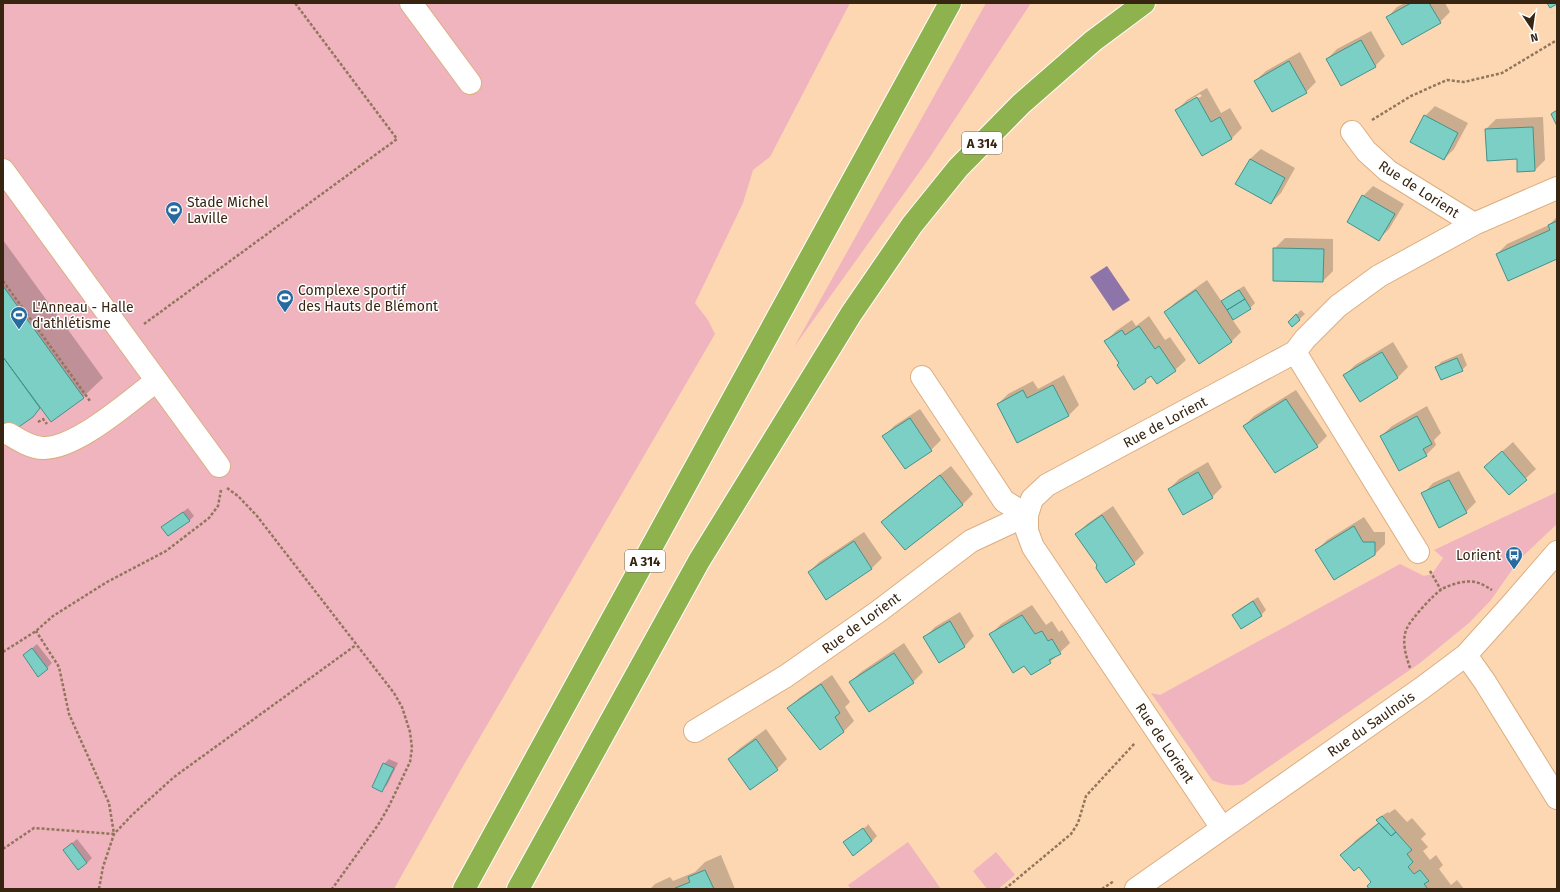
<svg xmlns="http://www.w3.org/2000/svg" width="1560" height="892" font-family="'Fira Sans',sans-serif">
<rect width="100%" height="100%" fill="#fdd7b2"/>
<path fill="#f0b4bf" d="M3,3H850L770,157L753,170L743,203L695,303L708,320L715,334L462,768L394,889H3Z
M986,3H1031L928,160L794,347Z
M1557,492V524L1519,560L1491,600L1469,623L1420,663L1244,784C1232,787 1223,785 1212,780L1151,693L1160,695L1400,564L1424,576L1432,574L1443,558L1434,550Z
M908,842L941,889H851L848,885Z
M996,852L1015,875L998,889H987L973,871Z"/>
<path fill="#8e75a9" d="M1107,266L1130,300L1113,311L1090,277Z"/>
<path fill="#0003" fill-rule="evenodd" d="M1405,3H1445L1450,12L1440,22L1387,18L1397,7Z
M1371,31L1385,56L1375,66L1327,59L1337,49Z
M1300,52L1316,82L1306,92L1255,81L1266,71Z
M1207,88L1221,113L1230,108L1242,128L1232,138L1203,155L1177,110L1187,100ZM1200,94L1202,96L1187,104V102Z
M1435,106L1468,123L1454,149L1444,159L1425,116Z
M1543,117L1545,160L1535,170L1518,158L1486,129L1496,119Z
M1261,149L1295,168L1281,193L1271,203L1250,159Z
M1373,186L1404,204L1389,229L1379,239L1363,196Z
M1557,217V258L1497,254L1507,244L1549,225Z
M1285,238L1333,239V271L1323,281L1274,249Z
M3,240L103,378L83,397L41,407L32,416L3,437Z
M1207,280L1222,302L1228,296L1244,286L1255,303L1250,308L1232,319L1241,332L1231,342L1165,312L1176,302Z
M1301,310L1305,314L1292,326L1289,322Z
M1149,316L1165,340L1170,337L1186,360L1175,370L1157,383L1152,375L1135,389L1105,342L1116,331L1132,320L1136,326Z
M1393,342L1408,367L1398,377L1345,375L1355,365Z
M1462,353L1467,365L1462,370L1437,367L1441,362Z
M1064,375L1079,405L1069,415L1018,442L998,404L1008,394L1033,381L1038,389Z
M1296,390L1327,436L1317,446L1244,426L1254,416Z
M1427,406L1441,433L1434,440L1436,445L1426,455L1381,436L1392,426Z
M920,409L941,440L931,450L884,436L894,426Z
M1513,442L1536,469L1509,494L1496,457Z
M1208,462L1222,487L1212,497L1169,489L1179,479Z
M951,466L973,494L963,504L905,549L882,522L892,512Z
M1459,471L1476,502L1466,512L1423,494L1433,483Z
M1113,506L1144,553L1134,563L1098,565L1077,534L1087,524Z
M188,508L194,516L189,521L163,527Z
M1364,517L1374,532H1385V544L1374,555L1317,550L1327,540Z
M864,532L882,558L872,568L826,598L809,572L819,562Z
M1258,597L1266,610L1261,615H1233L1238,610Z
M1032,605L1046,625L1052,621L1059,632L1062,630L1070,643L1050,662L1025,665L991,634L1001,624Z
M960,612L974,636L964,647L925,637L935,627Z
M904,643L923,672L913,682H850L861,672Z
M37,644L52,663L47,668L24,655Z
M832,675L850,702L845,707L854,721L844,731L821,748L789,708L799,698Z
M766,729L787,759L777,769L750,788L729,759L739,749Z
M389,759L398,763L387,785L382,790L384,764Z
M1395,809L1407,822L1412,818L1426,834L1421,839L1428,847L1423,851L1430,860L1436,855L1443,865L1439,869L1451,885L1457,880L1464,889H1371L1372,882L1359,866L1341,856L1356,840L1379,822L1378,820L1383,815L1388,812L1389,813Z
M868,824L877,836L872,841L844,842L867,826Z
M77,839L92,858L87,863L64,850Z
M721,855L735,889H650L655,884L670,877L673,881L695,872L705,862Z"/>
<path fill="#7ccfc5" stroke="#41938b" d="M1411,3H1429L1441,23L1402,45L1386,17Z
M1547,3H1557V4L1550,8Z
M1361,40L1376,67L1341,86L1326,59Z
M1289,61L1307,93L1272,112L1254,81Z
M1197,97L1211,122L1220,117L1232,139L1202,156L1175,110Z
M1557,110V126L1551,114Z
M1424,115L1458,133L1444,160L1410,142Z
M1533,127L1535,171L1517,172V159L1487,161L1485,129Z
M1250,159L1285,178L1271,204L1235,184Z
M1362,195L1395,214L1379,241L1347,222Z
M1557,221V259L1508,281L1496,254L1550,230L1548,225Z
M1273,248L1324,249L1323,282L1273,281Z
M3,286L84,398L51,422L3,357Z
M1196,290L1232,342L1199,364L1164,312Z
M1239,290L1245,299L1227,310L1221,301Z
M1245,299L1251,309L1233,320L1227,310Z
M1296,314L1300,320L1292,327L1288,322Z
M1139,326L1155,349L1159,346L1176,371L1157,384L1151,376L1145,380L1146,382L1134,390L1117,365L1119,363L1104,341L1122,330L1125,335Z
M1382,352L1398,378L1360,402L1343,375Z
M3,357L40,408L33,417L3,438Z
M1457,358L1463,371L1441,380L1435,367Z
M1053,385L1069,416L1017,443L997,404L1023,390L1027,398Z
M1286,399L1318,447L1275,473L1243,426Z
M1417,416L1432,444L1423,449L1427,456L1399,471L1380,436Z
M910,418L932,451L905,469L882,436Z
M1502,451L1527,480L1509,495L1484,467Z
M1198,472L1213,498L1183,515L1168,489Z
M940,475L963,505L905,550L881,522Z
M1449,480L1467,513L1439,528L1421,493Z
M183,512L190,521L168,536L161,527Z
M1102,515L1135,564L1106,583L1096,568L1097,565L1075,534Z
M1354,526L1363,542H1375V555L1334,580L1315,550Z
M854,541L872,569L826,600L808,572Z
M1253,601L1262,616L1241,629L1232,615Z
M1022,615L1035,634L1042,631L1048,641L1052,639L1061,654L1049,660L1051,663L1031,675L1024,666L1013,673L989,634Z
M950,621L965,647L939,663L923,637Z
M32,648L48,669L38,677L23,655Z
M894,653L914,683L869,712L849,682Z
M821,684L840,713L835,717L844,732L820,750L787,708Z
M756,739L778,770L750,790L728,759Z
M383,763L394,768L382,792L372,787Z
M1382,816L1396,832L1391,836L1376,820Z
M1379,823L1391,836L1396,832L1412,850L1407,854L1413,862L1408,867L1414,874L1420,870L1429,881L1424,884L1428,889H1369L1367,886L1371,882L1359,867L1354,871L1340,855Z
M863,828L872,841L853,856L843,842Z
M72,843L87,863L78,870L63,850Z
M705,870L714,889H673L690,882L688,877Z"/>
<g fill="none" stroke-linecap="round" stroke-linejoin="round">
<defs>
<path id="minor" d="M411,3L470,83
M1352,132L1366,151L1388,171L1474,224
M3,170L219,466
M1295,352L1418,552
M922,377L1004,501L1027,515
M9,434C19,440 31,448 43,448C76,449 130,401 156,381
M1466,655L1485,682L1557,798
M695,731L786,676L879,611L971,541L1027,515
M1222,828L1033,547L1027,531V515L1032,499L1047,485L1295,352L1305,339L1338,306L1379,276L1474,224L1557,188
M1136,889L1422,688L1466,655L1511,605L1557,552"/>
<path id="highway" d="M464,889L950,3
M518,889L699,561L851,314L912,225L958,168L1021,104L1093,41L1144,3"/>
</defs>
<use href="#minor" stroke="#dcae80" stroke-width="24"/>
<use href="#highway" stroke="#fff" stroke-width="24"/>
<path stroke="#92765b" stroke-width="2.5" stroke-dasharray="3 2" stroke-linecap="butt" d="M1372,120L1411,96L1447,80L1464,82L1502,73L1557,40
M3,281L90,401L89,402
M144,324L397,139L295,3
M38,422L43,419L47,424
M227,488L238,496L257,516L394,693L402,707L410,732L412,748L410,762L388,808L378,825L332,889
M1430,571L1441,590
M3,652L36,631L53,616L107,582L166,551L209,518L218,506L221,490
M1410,668C1406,656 1401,640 1407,628C1411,619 1434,594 1442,589C1452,584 1465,580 1475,582C1481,583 1487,587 1492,590
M3,849L34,828L114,834L109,803L69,714L59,667L36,631
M99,889L103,867L114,834L132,815L174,777L356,645
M1005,889L1071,834L1078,823L1086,796L1135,743
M1102,889L1114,881"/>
<use href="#minor" stroke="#fff" stroke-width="22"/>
<use href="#highway" stroke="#8eb24e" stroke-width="22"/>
</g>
<defs>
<symbol id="stadium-pin" viewBox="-11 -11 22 30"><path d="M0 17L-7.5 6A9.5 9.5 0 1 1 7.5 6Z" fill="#276a9f" stroke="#fff"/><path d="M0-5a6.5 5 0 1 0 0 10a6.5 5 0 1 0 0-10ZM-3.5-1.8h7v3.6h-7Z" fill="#fff"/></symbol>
<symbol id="bus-pin" viewBox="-11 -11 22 30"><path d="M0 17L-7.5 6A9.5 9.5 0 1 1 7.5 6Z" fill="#276a9f" stroke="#fff"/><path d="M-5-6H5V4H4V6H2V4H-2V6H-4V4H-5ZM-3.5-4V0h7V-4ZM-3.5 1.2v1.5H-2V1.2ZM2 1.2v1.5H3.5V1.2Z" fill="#fff"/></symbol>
</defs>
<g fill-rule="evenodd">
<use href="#stadium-pin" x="164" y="200" width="20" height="27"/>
<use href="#stadium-pin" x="275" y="288" width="20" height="27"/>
<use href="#stadium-pin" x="9" y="305" width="20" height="27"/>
<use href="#bus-pin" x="1504" y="545" width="20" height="27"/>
</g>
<g text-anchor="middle" stroke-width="3" stroke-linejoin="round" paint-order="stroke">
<g fill="#fff" stroke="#736659" stroke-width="1">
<rect x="962" y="132" width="40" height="22" rx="3"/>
<rect x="625" y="550" width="40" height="22" rx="3"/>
</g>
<g font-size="13" font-weight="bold" fill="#372512">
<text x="982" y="148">A 314</text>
<text x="645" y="566">A 314</text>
</g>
<g font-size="14" fill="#372512" stroke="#fff">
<text transform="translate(1419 189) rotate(33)" y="5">Rue de Lorient</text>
<text transform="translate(1165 422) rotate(-28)" y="5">Rue de Lorient</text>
<text transform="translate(861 623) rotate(-36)" y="5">Rue de Lorient</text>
<text transform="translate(1371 724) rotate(-35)" y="5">Rue du Saulnois</text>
<text transform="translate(1165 743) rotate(56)" y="5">Rue de Lorient</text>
</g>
<g font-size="14" fill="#372512" stroke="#fff" text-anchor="start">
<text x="187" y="207">Stade Michel<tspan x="187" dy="16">Laville</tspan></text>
<text x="298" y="295">Complexe sportif<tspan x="298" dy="16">des Hauts de Blémont</tspan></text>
<text x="32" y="312">L'Anneau - Halle<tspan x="32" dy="16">d'athlétisme</tspan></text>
<text x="1501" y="560" text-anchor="end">Lorient</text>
</g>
</g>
<rect width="1560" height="892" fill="none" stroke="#372512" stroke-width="8"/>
<g transform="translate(1532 28) rotate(167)" stroke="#ffffff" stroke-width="3" paint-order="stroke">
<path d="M0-3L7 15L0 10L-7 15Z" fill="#372512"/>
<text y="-6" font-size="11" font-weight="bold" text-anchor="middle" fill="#372512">N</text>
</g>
</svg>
